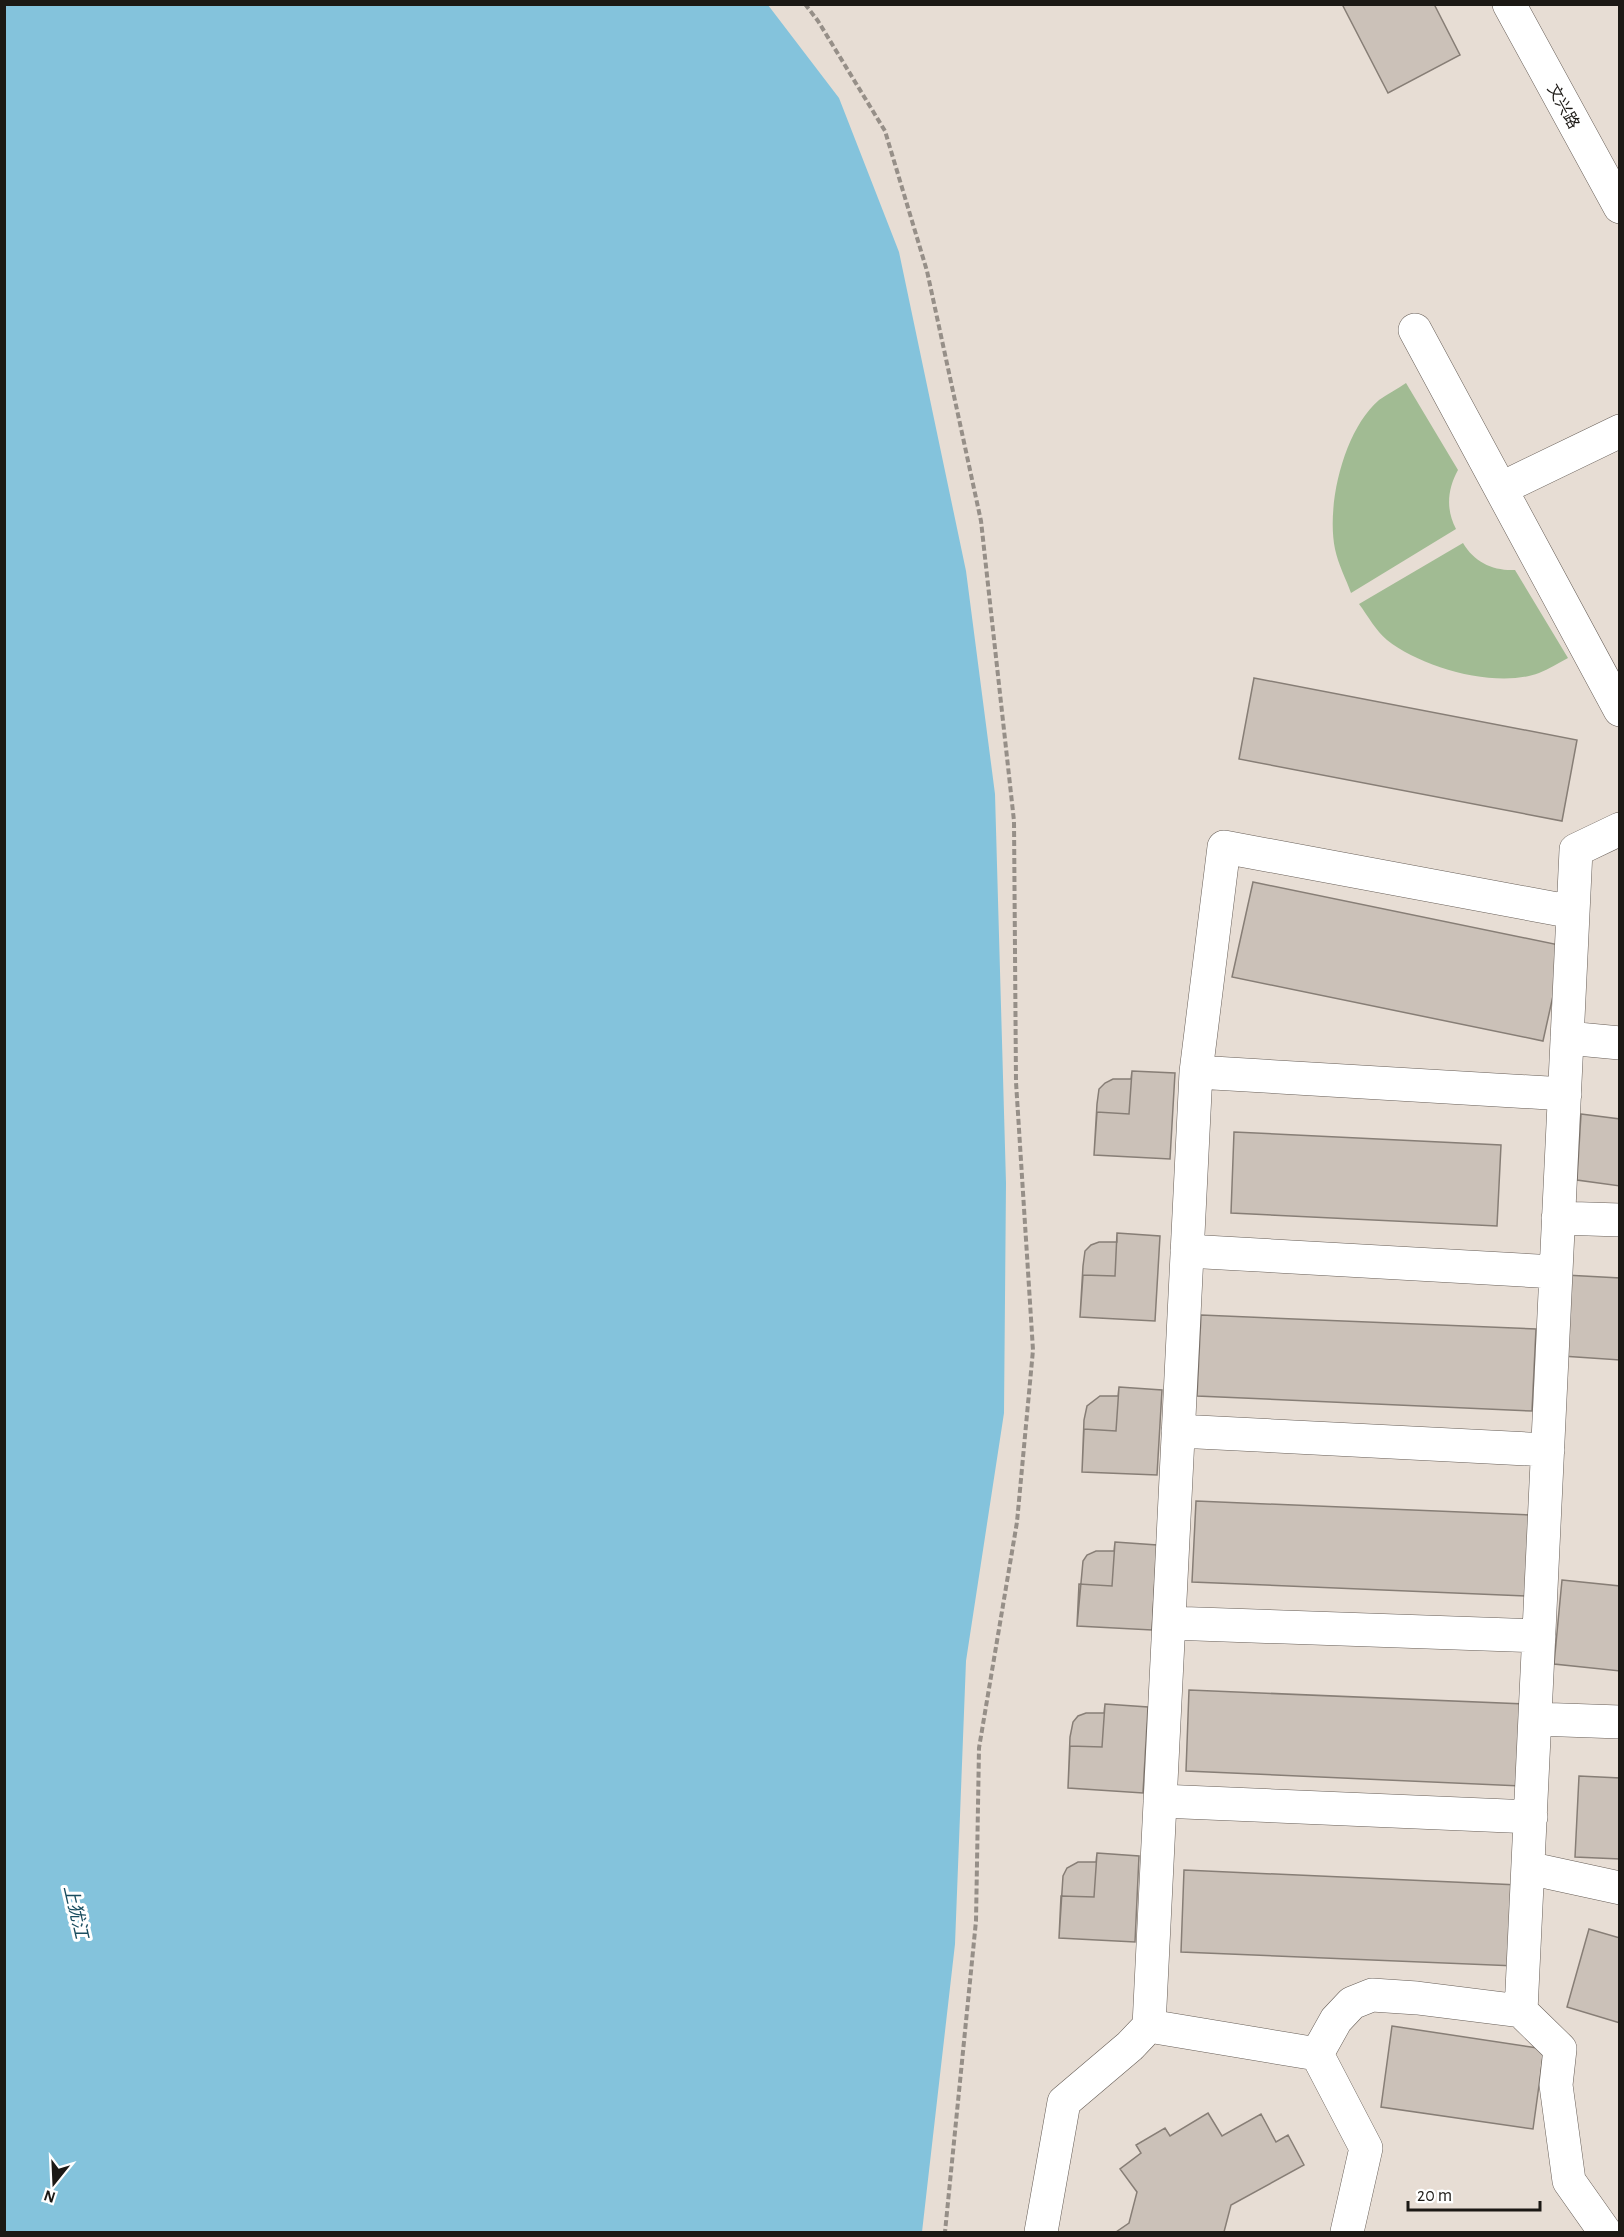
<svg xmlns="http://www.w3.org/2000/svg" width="1624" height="2237" font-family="'Alegreya Sans','Noto Sans SC',sans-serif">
<rect width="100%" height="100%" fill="#e7ddd4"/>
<path fill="#a1bb93" d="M1406,383L1458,470C1447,490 1446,510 1456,529L1351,593C1346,579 1338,564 1335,549C1326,505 1344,430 1379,400C1387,394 1398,389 1406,383Z
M1463,543C1474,562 1493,571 1515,570L1568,658C1558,663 1549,669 1539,673C1497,689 1422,668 1387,640C1376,631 1368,616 1359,604Z"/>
<path fill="#84c3dc" d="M5,4L768,5L839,98L899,252L966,571L995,794L1006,1183L1004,1413L966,1661L955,1944L922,2232H5Z"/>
<path fill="#cbc1b8" stroke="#877e76" stroke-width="1.5" d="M1342,4H1434L1460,55L1388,93Z
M1254,678L1577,740L1562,821L1239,759Z
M1253,882L1564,946L1543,1041L1232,977Z
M1132,1071L1175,1073L1170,1159L1094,1155L1097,1112L1129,1114Z
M1132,1071L1175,1073L1170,1159L1094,1155L1097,1104L1099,1089L1105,1083L1113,1079H1131Z
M1581,1114L1620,1119V1186L1577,1180Z
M1234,1132L1501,1145L1497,1226L1231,1213Z
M1117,1233L1160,1236L1155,1321L1080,1317L1083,1275L1115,1276Z
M1117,1233L1160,1236L1155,1321L1080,1317L1083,1266L1085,1251L1091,1245L1099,1242H1117Z
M1565,1275L1620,1278V1360L1562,1356Z
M1201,1315L1536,1329L1532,1411L1197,1396Z
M1119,1387L1162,1390L1157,1475L1082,1472L1084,1429L1116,1431Z
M1119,1387L1162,1390L1157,1475L1082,1472L1084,1420L1087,1406L1100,1396H1118Z
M1196,1501L1531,1515L1528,1596L1192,1582Z
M1115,1542L1157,1545L1152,1630L1077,1626L1079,1584L1112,1586Z
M1115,1542L1157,1545L1152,1630L1077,1626L1083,1561L1087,1555L1096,1551H1114Z
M1562,1580L1620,1586V1671L1554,1664Z
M1189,1690L1525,1704L1521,1786L1186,1771Z
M1105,1704L1148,1707L1143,1793L1068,1788L1070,1737L1073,1722L1078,1716L1086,1713H1104Z
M1105,1704L1148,1707L1143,1793L1068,1788L1070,1746L1102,1747Z
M1579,1776L1620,1778V1859L1575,1857Z
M1097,1853L1139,1856L1135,1942L1059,1938L1061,1896L1094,1897Z
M1097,1853L1139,1856L1135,1942L1059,1938L1063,1876L1067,1868L1078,1862H1096Z
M1184,1870L1519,1885L1516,1966L1181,1952Z
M1589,1929L1620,1938V2023L1567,2007Z
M1392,2026L1544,2049L1533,2129L1381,2107Z
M1208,2113L1222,2136L1261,2114L1276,2142L1288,2135L1304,2165L1231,2205L1224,2232H1116L1129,2223L1137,2192L1120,2169L1141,2153L1136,2145L1165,2128L1170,2136Z"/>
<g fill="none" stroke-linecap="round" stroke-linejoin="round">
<defs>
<path id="minor" d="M1415,330L1620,710
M1502,488L1620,431
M1567,1038L1620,1043
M1196,1072L1565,1094
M1558,1218L1620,1220
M1187,1251L1556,1272
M1178,1431L1548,1450
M1169,1623L1539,1636
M1535,1719L1620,1722
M1160,1801L1531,1817
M1528,1868L1620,1888
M1521,2011L1576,850L1620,829
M1149,2026L1196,1072L1224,847L1573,912
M1317,2054L1336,2020L1352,2003L1372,1995L1417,1998L1521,2011L1560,2049L1556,2085L1569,2181L1605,2232
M1041,2232L1064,2102L1130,2046L1149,2026L1317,2054L1366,2148L1347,2232"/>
<path id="tertiary" d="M1509,4L1620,207"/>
</defs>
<use href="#minor" stroke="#675e57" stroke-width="34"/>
<use href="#tertiary" stroke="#675e57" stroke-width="34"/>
<path stroke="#968f88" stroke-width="4" stroke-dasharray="6 3" stroke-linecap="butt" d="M805,4L818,21L885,131L927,271L981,521L1014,821L1016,1082L1033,1350L1017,1522L979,1748L976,1921L945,2232"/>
<use href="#minor" stroke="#fff" stroke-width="33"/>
<use href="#tertiary" stroke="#fff" stroke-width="33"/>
</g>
<g text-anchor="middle" stroke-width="6" stroke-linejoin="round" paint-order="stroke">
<g font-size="16" fill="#1c1915" stroke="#fff">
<text transform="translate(1564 106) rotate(61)" y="6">文兴路</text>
</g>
<g font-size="18" font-style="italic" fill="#194d5f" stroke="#fff">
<text transform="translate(76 1912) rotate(77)" y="6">上犹江</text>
</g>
</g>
<rect width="1624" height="2237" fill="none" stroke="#1c1915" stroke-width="12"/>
<g transform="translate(54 2183) rotate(198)" stroke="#ffffff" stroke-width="4.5" paint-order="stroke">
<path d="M0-4.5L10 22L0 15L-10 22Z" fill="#1c1915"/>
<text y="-9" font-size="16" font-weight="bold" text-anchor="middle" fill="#1c1915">N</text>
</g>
<path d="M1408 2201v9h132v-9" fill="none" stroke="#1c1915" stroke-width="3"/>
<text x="1417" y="2201" font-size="18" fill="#1c1915" stroke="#ffffff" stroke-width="4.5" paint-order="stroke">20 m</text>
</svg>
